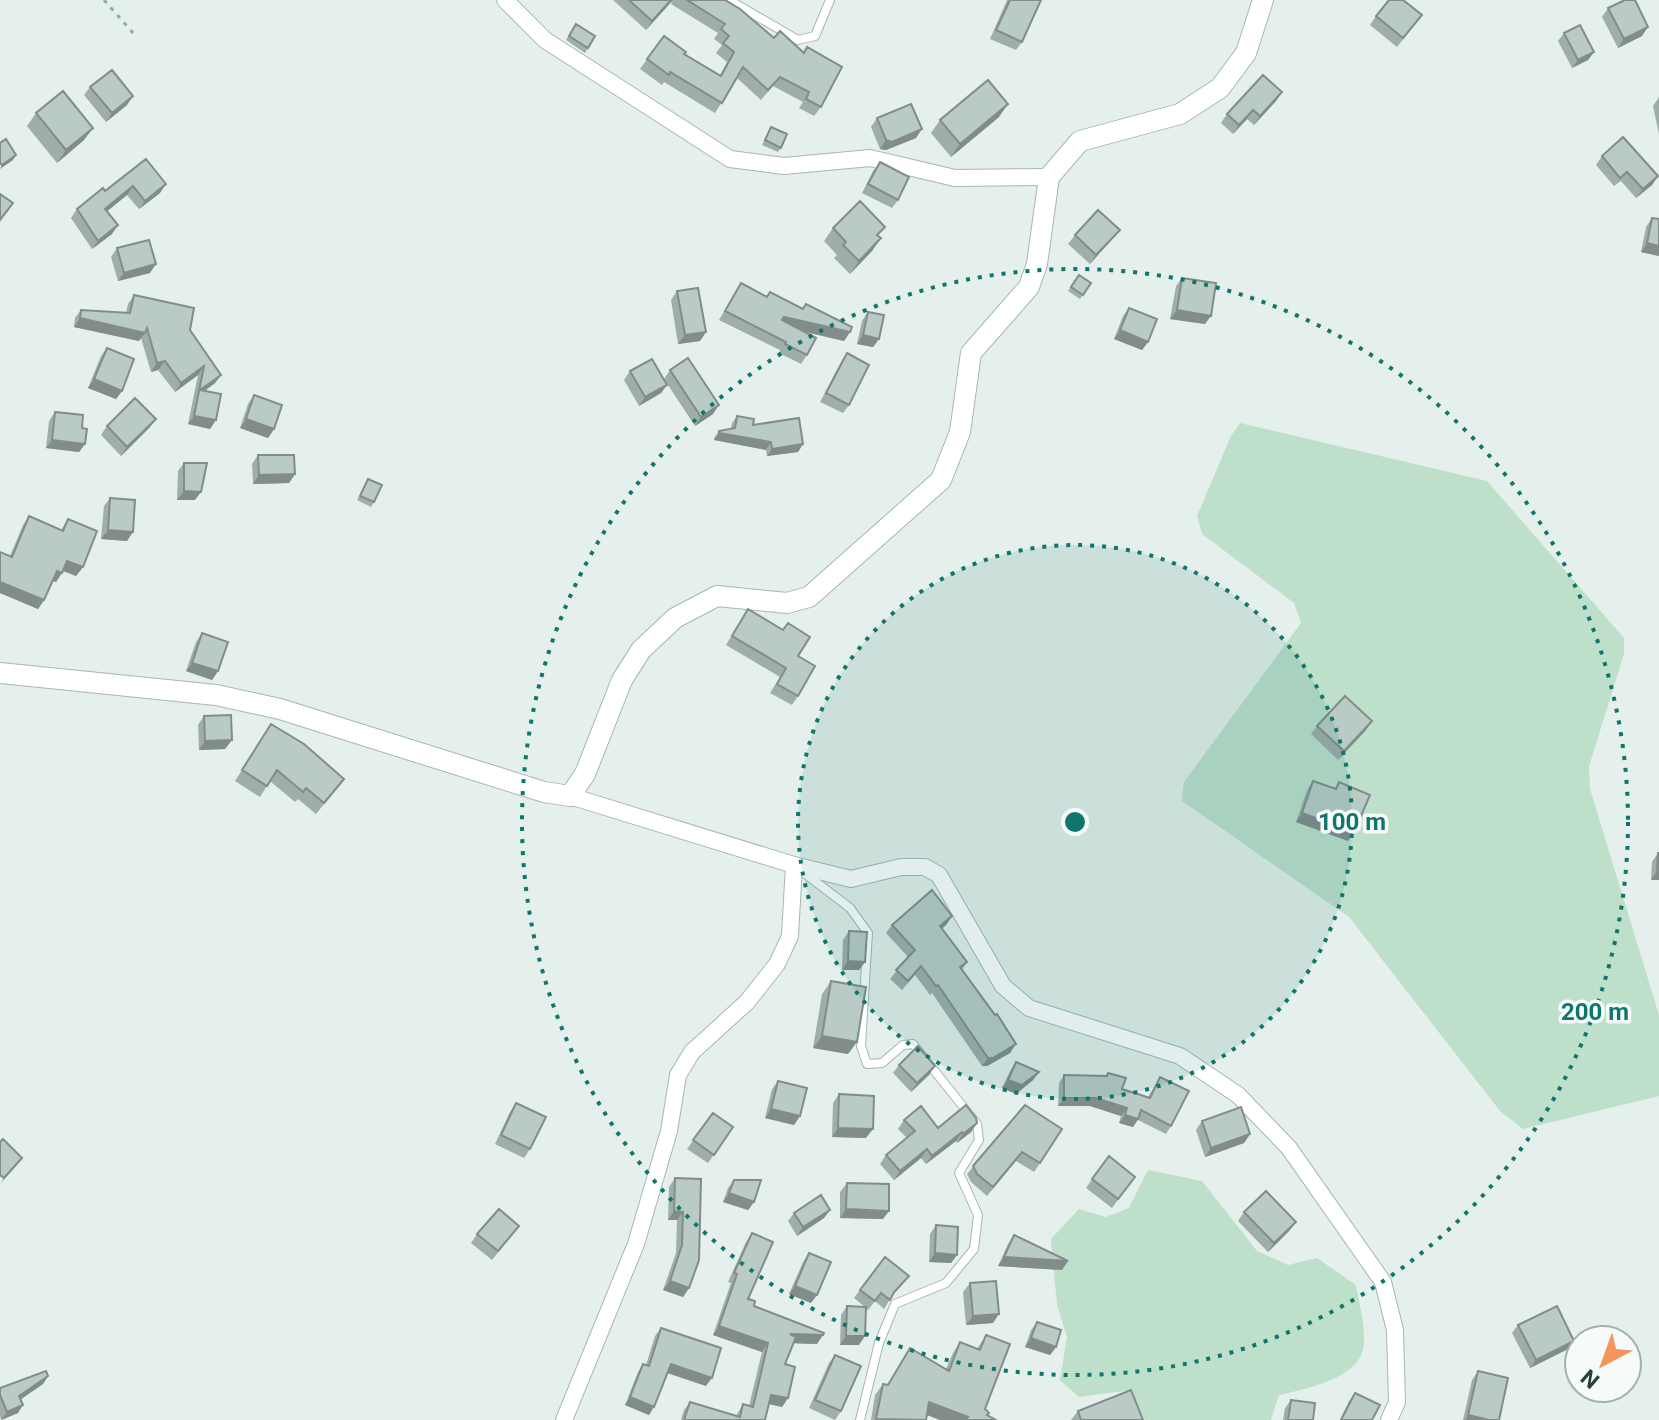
<svg xmlns="http://www.w3.org/2000/svg" width="1659" height="1420" font-family="Roboto,sans-serif">
<rect width="100%" height="100%" fill="#e5efeb"/>
<path fill="#bee0cb" d="M1240,423L1487,481L1624,638V654L1589,766L1590,789L1659,1015V1096L1523,1129L1500,1111L1349,917L1182,801L1184,782L1301,623L1294,603L1202,534L1197,516L1231,436Z
M1148,1170L1202,1181L1257,1251L1288,1265L1317,1258L1356,1285C1359,1304 1365,1324 1364,1342C1364,1378 1306,1389 1279,1395L1271,1420H1145L1124,1391L1079,1397L1060,1380L1067,1337L1057,1305L1051,1239L1079,1209L1106,1217L1129,1208Z"/>
<g fill="none" stroke-linecap="round" stroke-linejoin="round">
<defs>
<path id="service" d="M729,0L798,40L815,36L830,0
M803,872L850,908L868,933L861,1046L867,1064L882,1063L903,1045L913,1044L977,1124L979,1140L959,1173L978,1215L974,1249L946,1283L895,1304L879,1343L860,1420"/>
<path id="minor" d="M505,0L545,40L730,159L784,166L870,158L955,178L1049,177
M570,796L794,865L851,879L901,867H925L939,875L1003,986L1029,1008L1180,1056L1238,1095L1289,1148L1383,1282L1395,1330L1397,1402L1389,1420
M564,1420L636,1244L669,1131L678,1075L692,1052L747,1002L777,964L790,936L794,865"/>
<path id="tertiary" d="M0,673L216,695L280,709L544,792L570,796L585,774L622,680L641,650L675,618L717,596L787,603L809,597L941,480L960,432L971,353L1029,287L1037,264L1049,177L1080,141L1180,114L1220,88L1246,53L1263,0"/>
</defs>
<use href="#service" stroke="#a7b7b3" stroke-width="10"/>
<use href="#minor" stroke="#a7b7b3" stroke-width="18"/>
<use href="#tertiary" stroke="#a7b7b3" stroke-width="22"/>
<path stroke="#85b3aa" stroke-width="3" stroke-dasharray="4 6" stroke-linecap="butt" d="M104,0L135,35"/>
<use href="#service" stroke="#fff" stroke-width="8"/>
<use href="#minor" stroke="#fff" stroke-width="16"/>
<use href="#tertiary" stroke="#fff" stroke-width="20"/>
</g>
<path fill="#a0aea9" d="M613,0H673L646,30Z
M673,0H725L774,38L803,53L807,47L821,107L814,116L799,108L803,102L773,86L761,100L737,78L715,113L664,82L662,85L640,69L664,36L684,54L720,75L727,62L716,53L722,45L714,39L718,33L671,4Z
M1007,0H1041L1022,42L1016,50L990,39Z
M1608,8L1642,36L1618,48L1602,17Z
M1422,15L1397,47L1370,25L1376,16Z
M576,24L595,36L585,53L566,40Z
M1564,33L1594,52L1588,60L1572,68L1558,41Z
M90,87L127,105L106,122L84,95Z
M1659,97V134L1653,106Z
M1276,101L1254,125L1247,119L1233,134L1221,123L1227,114Z
M36,113L84,140L57,163L27,126Z
M999,117L951,157L931,133L940,120Z
M877,118L916,138L886,150L880,149L871,127Z
M771,127L781,148L778,152L762,145Z
M1602,156L1658,176L1652,185L1636,198L1621,181L1614,186L1596,165Z
M146,159L160,193L139,209L127,195L107,211L112,234L92,249L71,218L77,209L105,191Z
M880,162L898,200L892,208L862,193L873,171Z
M1652,218L1659,256L1641,252L1646,227Z
M833,228L879,236L872,251L850,274L834,258L837,255L824,241Z
M1075,235L1113,238L1090,264L1068,244Z
M117,248L150,273L118,281L111,257Z
M1079,275L1091,283L1080,299L1068,291Z
M1182,278L1205,324L1170,319L1176,286Z
M741,283L767,297L770,292L803,309L806,304L850,332L844,341L804,332L807,355L801,364L779,353L780,350L719,320Z
M677,291L706,332L700,341L678,344L671,300Z
M134,295L190,330L221,375L215,383L205,391L216,420L210,429L188,424L198,375L175,392L158,370L151,372L141,338L139,341L74,327L75,318L81,310L126,313L128,304Z
M1129,308L1148,342L1142,350L1114,339L1123,316Z
M868,312L879,339L873,347L857,344L862,321Z
M107,348L122,391L116,399L88,388L101,356Z
M847,353L849,405L843,413L820,402L841,362Z
M670,370L713,414L695,426L664,379Z
M630,371L667,385L661,393L639,406L624,380Z
M254,395L274,429L268,438L240,428L248,404Z
M55,412L82,428L85,444L79,452L46,448L49,421Z
M737,416L753,425L803,444L798,452L767,456L766,450L714,440V438L719,431L731,429L732,423Z
M107,426L150,427L121,456L101,435Z
M258,455L295,474L289,483L253,484L252,464Z
M184,463L195,500H177L178,471Z
M368,479L374,502L371,507L357,500Z
M110,498L127,541L101,539L104,506Z
M29,516L61,530L68,519L83,567L76,576L63,571L56,582L53,581L44,600L38,609L0,593V552L10,556L23,525Z
M748,609L798,656V696L792,705L770,693L780,677L726,645Z
M202,633L218,671L212,680L186,671L196,642Z
M204,716L232,740L225,749L199,750L198,725Z
M271,724L344,779L316,814L298,799L295,802L270,781L260,797L235,781Z
M1317,726L1366,730L1338,760L1311,734Z
M1313,781L1335,789L1339,782L1348,841L1296,822L1307,790Z
M1658,853L1659,880H1651L1652,862Z
M952,916L946,925L942,929L967,962L962,970L1010,1053L987,1066H982L932,993L930,995L915,975L902,990L890,979L908,957L886,933L892,925Z
M849,931L865,962L859,970H842L843,940Z
M831,981L848,1054L813,1048L822,994Z
M1016,1062L1039,1072L1033,1080L1016,1094L1002,1088L1010,1071Z
M899,1065L935,1066L929,1075L911,1092L893,1073Z
M1108,1073L1122,1089L1148,1097L1160,1077L1171,1126L1166,1134L1138,1120L1133,1127L1119,1123L1121,1116L1090,1106H1058L1059,1083L1064,1075L1106,1076Z
M778,1081L800,1116L794,1125L765,1118L772,1089Z
M839,1094L866,1138L832,1137L833,1103Z
M516,1103L530,1149L524,1158L495,1144L510,1112Z
M1025,1105L1040,1163L1034,1172L1016,1161L987,1196L971,1182L967,1174Z
M713,1113L733,1127L708,1163L687,1149Z
M904,1120L938,1128L977,1123L971,1132L957,1143L956,1141L926,1164L921,1158L894,1180L880,1164L886,1155L907,1138L898,1129Z
M1202,1121L1250,1134L1244,1143L1205,1157L1196,1130Z
M1109,1156L1135,1177L1112,1208L1086,1188Z
M675,1178L699,1260L689,1288L683,1297L663,1290L676,1253L677,1220H668L669,1187Z
M734,1180L754,1202L748,1210L723,1202L728,1188Z
M847,1183L883,1219L840,1218V1192Z
M830,1210L824,1218L797,1236L788,1221L794,1213Z
M1244,1212L1296,1222L1289,1231L1268,1252L1238,1221Z
M936,1225L957,1255L951,1263L929,1262L930,1234Z
M752,1233L748,1299L754,1306L817,1344L793,1343L785,1364L788,1398L782,1407L769,1404L765,1420H681L684,1410L690,1402L736,1416L743,1404L749,1406L762,1352L713,1335L731,1283L728,1282L746,1242Z
M477,1234H513L492,1260L471,1243Z
M1014,1235L1068,1261L1062,1270L998,1266L1008,1244Z
M809,1253L811,1303L789,1294L803,1262Z
M970,1283L993,1323L966,1325L963,1292Z
M903,1284L892,1296L884,1309L875,1301L868,1310L866,1308L859,1345H840L841,1315L847,1306L865,1307L854,1298L860,1290Z
M1037,1322L1056,1347L1050,1355L1025,1347L1031,1330Z
M1518,1325L1568,1349L1530,1368L1512,1333Z
M661,1328L706,1386L667,1373L649,1415L625,1405L638,1372L643,1364L646,1365L655,1336Z
M986,1335L985,1409L987,1415L996,1420H940L927,1415L926,1420H871L875,1395L883,1384L887,1385L910,1348L946,1369L953,1353L960,1342L977,1349Z
M835,1355L841,1411L835,1420L809,1408L829,1363Z
M1478,1371L1499,1420H1463L1472,1380Z
M48,1376L43,1384L21,1399L18,1413L1,1420L0,1416V1388Z
M1355,1393L1372,1420H1340L1349,1401Z
M1291,1400L1313,1420H1283L1285,1408Z
M1078,1411L1143,1420H1071Z"/>
<path fill="#828d8a" d="M671,0H673L646,30L652,21Z
M1648,27L1642,36L1618,48L1624,39Z
M1594,52L1588,60L1572,68L1578,60Z
M1282,92L1276,101L1254,125L1260,116Z
M133,96L127,105L106,122L112,113Z
M1008,104L999,117L951,157L960,144Z
M1253,110L1247,119L1233,134L1239,125Z
M93,128L84,140L57,163L66,150Z
M922,129L916,138L886,150L880,149L886,140Z
M16,155L13,160L0,169L2,165Z
M1658,176L1652,185L1636,198L1643,189Z
M166,184L160,193L139,209L145,201Z
M133,186L127,195L99,218L105,209Z
M118,225L112,234L92,249L98,241Z
M1120,230L1113,238L1090,264L1096,255Z
M881,238L872,251L850,274L859,261Z
M1647,243L1659,246V256L1641,252Z
M156,264L150,273L118,281L124,273Z
M1177,310L1211,316L1205,324L1170,319Z
M784,317L850,332L844,341L778,325Z
M80,318L145,333L139,341L74,327Z
M1120,330L1148,342L1142,350L1114,339Z
M706,332L700,341L678,344L685,335Z
M863,335L879,339L873,347L857,344Z
M165,361L158,370L151,372L157,363Z
M204,366L198,375L175,392L181,383Z
M221,375L215,383L198,395L199,391Z
M94,379L122,391L116,399L88,388Z
M667,385L661,393L639,406L645,397Z
M719,405L713,414L695,426L701,417Z
M194,416L216,420L210,429L188,424Z
M156,419L150,427L121,456L127,447Z
M246,419L274,429L268,438L240,428Z
M719,433L771,442L766,450L714,440Z
M52,440L85,444L79,452L46,448Z
M803,444L798,452L767,456L772,449Z
M295,474L289,483L253,484L259,475Z
M184,491L201,492L195,500H177Z
M108,530L133,532L127,541L101,539Z
M67,561L83,567L76,576L61,570Z
M57,571L62,573L56,582L51,580Z
M0,582L44,600L38,609L0,593Z
M192,663L218,671L212,680L186,671Z
M1372,721L1366,730L1338,760L1344,751Z
M232,740L225,749L199,750L205,741Z
M1302,813L1354,832L1348,841L1296,822Z
M1657,871H1659V880H1651Z
M952,916L946,925L934,935L940,926Z
M848,961L865,962L859,970H842Z
M822,1036L857,1042L848,1054L813,1048Z
M1016,1044L1010,1053L987,1066H982L988,1058Z
M935,1066L929,1075L911,1092L917,1083Z
M1039,1072L1033,1080L1016,1094L1002,1088L1008,1080Z
M1064,1098H1096L1127,1108L1121,1116L1090,1106H1058Z
M771,1109L800,1116L794,1125L765,1118Z
M1125,1115L1138,1119L1133,1127L1119,1123Z
M977,1123L971,1132L957,1143L963,1134Z
M838,1128L873,1129L866,1138L832,1137Z
M962,1132L956,1141L926,1164L932,1156Z
M1250,1134L1244,1143L1205,1157L1211,1148Z
M927,1149L921,1158L894,1180L900,1171Z
M22,1158L16,1166L0,1184L4,1178Z
M729,1193L754,1202L748,1210L723,1202Z
M846,1209L889,1211L883,1219L840,1218Z
M830,1210L824,1218L797,1236L803,1227Z
M674,1211L683,1212L677,1220H668Z
M1296,1222L1289,1231L1268,1252L1274,1243Z
M935,1253L957,1255L951,1263L929,1262Z
M1004,1257L1068,1261L1062,1270L998,1266Z
M670,1281L689,1288L683,1297L663,1290Z
M795,1286L817,1295L811,1303L789,1294Z
M999,1314L993,1323L966,1325L973,1316Z
M719,1326L768,1343L762,1352L713,1335Z
M790,1334L823,1335L817,1344L784,1343Z
M846,1336H865L859,1345H840Z
M1031,1338L1056,1347L1050,1355L1025,1347Z
M1574,1341L1568,1349L1530,1368L1536,1360Z
M671,1364L712,1378L706,1386L665,1372Z
M48,1376L43,1384L14,1404L19,1396Z
M771,1395L788,1398L782,1407L765,1403Z
M630,1397L654,1407L649,1415L625,1405Z
M929,1402L968,1417L966,1420H940L922,1413Z
M23,1405L18,1413L1,1420L7,1412Z
M1468,1415L1489,1420H1465Z"/>
<path fill="#bacac5" stroke="#828d8a" stroke-width="2" d="M629,0H671L652,21Z
M687,0H725L740,9L774,38L780,31L804,53L807,47L842,67L821,107L806,99L809,92L780,77L768,90L743,67L722,103L670,72L669,75L647,59L664,36L686,52L684,54L721,76L734,52L723,43L729,36L721,29L725,24Z
M1010,0H1041L1022,42L996,30Z
M1389,0H1403L1422,15L1403,38L1376,16Z
M1625,0H1635L1648,27L1624,39L1608,8Z
M576,24L595,36L588,48L569,36Z
M1580,25L1594,52L1578,60L1564,33Z
M112,70L133,96L112,113L90,87Z
M1263,75L1282,92L1260,116L1253,110L1239,125L1227,114Z
M988,80L1008,104L960,144L940,120Z
M63,91L93,128L66,150L36,113Z
M911,104L922,129L892,142L886,140L877,118Z
M771,127L787,134L781,148L765,140Z
M1623,137L1658,176L1643,189L1627,172L1620,178L1602,156Z
M6,139L16,155L2,165L0,163V143Z
M146,159L166,184L145,201L133,186L105,209L118,225L98,241L77,209L103,188L105,191Z
M880,162L909,177L898,200L868,184Z
M0,194L13,203L0,220Z
M860,201L885,227L877,235L881,238L859,261L843,245L846,242L833,228Z
M1098,210L1120,230L1096,255L1075,235Z
M1652,218L1659,219V246L1647,243Z
M149,240L156,264L124,273L117,248Z
M1079,275L1091,283L1083,295L1071,287Z
M1182,278L1216,283L1211,316L1177,310Z
M741,283L767,297L770,292L803,309L806,304L852,327L850,332L784,317L782,320L816,338L807,355L785,344L786,342L725,311Z
M698,288L706,332L685,335L677,291Z
M134,295L194,308L190,330L221,375L200,390L221,394L216,420L194,416L204,366L181,383L165,361L157,363L147,328L145,333L80,318L81,310L130,313Z
M1129,308L1157,319L1148,342L1120,330Z
M868,312L884,315L879,339L863,335Z
M107,348L134,359L122,391L94,379Z
M847,353L869,365L849,405L826,393Z
M688,358L719,405L701,417L670,370Z
M652,359L667,385L645,397L630,371Z
M254,395L282,405L274,429L246,419Z
M135,398L156,419L127,447L107,426Z
M55,412L83,415L82,428L87,429L85,444L52,440Z
M737,416L754,419L753,425L799,418L803,444L772,449L771,442L719,433V431L735,428Z
M258,455H294L295,474L259,475Z
M184,463H207L201,492L184,491Z
M368,479L382,485L374,502L360,496Z
M110,498L135,500L133,532L108,530Z
M29,516L63,531L68,519L97,531L83,567L67,561L62,573L57,571L44,600L0,582V552L12,557Z
M748,609L783,630L788,623L810,637L798,656L815,666L798,696L777,684L786,668L732,636Z
M202,633L228,642L218,671L192,663Z
M1345,696L1372,721L1344,751L1317,726Z
M231,715L232,740L205,741L204,716Z
M271,724L304,744L344,779L324,803L306,788L303,792L277,770L267,786L242,770Z
M1313,781L1336,789L1339,782L1370,795L1354,832L1302,813Z
M1658,853H1659V871H1657Z
M932,890L952,916L940,926L967,962L960,967L995,1015L997,1014L1016,1044L993,1058H988L938,985L936,986L921,966L908,981L896,970L915,950L892,925Z
M849,931L867,932L865,962L848,961Z
M831,981L866,987L857,1042L822,1036Z
M918,1046L935,1066L917,1083L899,1065Z
M1016,1062L1039,1072L1022,1085L1008,1080Z
M1108,1073L1126,1078L1122,1089L1150,1098L1160,1077L1189,1091L1171,1126L1141,1110L1138,1119L1125,1115L1127,1108L1096,1098H1064V1075L1107,1076Z
M778,1081L807,1088L800,1116L771,1109Z
M839,1094L874,1096L873,1129L838,1128Z
M516,1103L546,1117L530,1149L501,1135Z
M966,1105L976,1118L977,1123L963,1134L962,1132L932,1156L927,1149L900,1171L886,1155L915,1131L904,1120L921,1106L938,1128Z
M1025,1105L1062,1129L1040,1163L1022,1152L993,1187L977,1174L973,1166Z
M1241,1107L1250,1134L1211,1148L1202,1121Z
M713,1113L733,1127L714,1155L693,1140Z
M3,1139L22,1158L4,1178L0,1175V1142Z
M1109,1156L1135,1177L1118,1199L1092,1179Z
M675,1178L701,1179L699,1260L689,1288L670,1281L682,1245L683,1212L674,1211Z
M734,1180H761L754,1202L729,1193Z
M847,1183L889,1184V1211L846,1209Z
M1266,1191L1296,1222L1274,1243L1244,1212Z
M821,1195L830,1210L803,1227L794,1213Z
M499,1209L519,1226L498,1251L477,1234Z
M936,1225L958,1227L957,1255L935,1253Z
M752,1233L773,1242L748,1299L755,1301L754,1306L824,1333L823,1335L790,1334L796,1337L785,1364L795,1367L788,1398L771,1395L765,1420H684L690,1402L740,1417L743,1404L753,1407L768,1343L719,1326L737,1274L734,1273Z
M1014,1235L1068,1261L1004,1257Z
M809,1253L831,1262L817,1295L795,1286Z
M885,1257L909,1276L894,1292L890,1300L881,1293L875,1301L860,1290Z
M996,1281L999,1314L973,1316L970,1283Z
M847,1306L866,1307L865,1336H846Z
M1557,1306L1574,1341L1536,1360L1518,1325Z
M1037,1322L1061,1330L1056,1347L1031,1338Z
M661,1328L721,1348L712,1378L671,1364L654,1407L630,1397L643,1364L649,1366Z
M986,1335L1010,1344L985,1409L989,1413L987,1415L996,1420H965L968,1417L929,1402L926,1420L876,1419L883,1384L888,1385L910,1348L949,1371L960,1342L980,1350Z
M835,1355L861,1366L841,1411L815,1400Z
M46,1371L48,1376L19,1396L23,1405L7,1412L0,1395V1388Z
M1478,1371L1508,1378L1499,1420H1489L1468,1415Z
M1131,1390L1143,1420H1081L1078,1411Z
M1355,1393L1380,1405L1372,1420H1341Z
M1291,1400L1315,1403L1313,1420H1288Z"/>
<circle cx="1075" cy="822" r="277" fill="#0f766e" fill-opacity=".12"/>
<g fill="none" stroke="#0f766e" stroke-width="4" stroke-dasharray="4 8">
<circle cx="1075" cy="822" r="277"/>
<circle cx="1075" cy="822" r="553"/>
</g>
<circle cx="1075" cy="822" r="12" fill="#0f766e" stroke="#f6fbf9" stroke-width="4"/>
<g font-size="24" text-anchor="middle" font-weight="bold" fill="#0f766e" stroke="#f6fbf9" stroke-width="7" stroke-linejoin="round" paint-order="stroke">
<text x="1352" y="830">100 m</text>
<text x="1595" y="1020">200 m</text>
</g>
<g transform="translate(1603 1364) rotate(221)"><circle r="38" fill="#f6fbf9" stroke="#a2b1ae" stroke-width="2"/>
<path d="M0-6L14 30L0 20L-14 30Z" fill="#f5945d"/>
<text y="-12" font-size="22" font-weight="bold" text-anchor="middle" fill="#23413d">N</text>
</g>
</svg>
